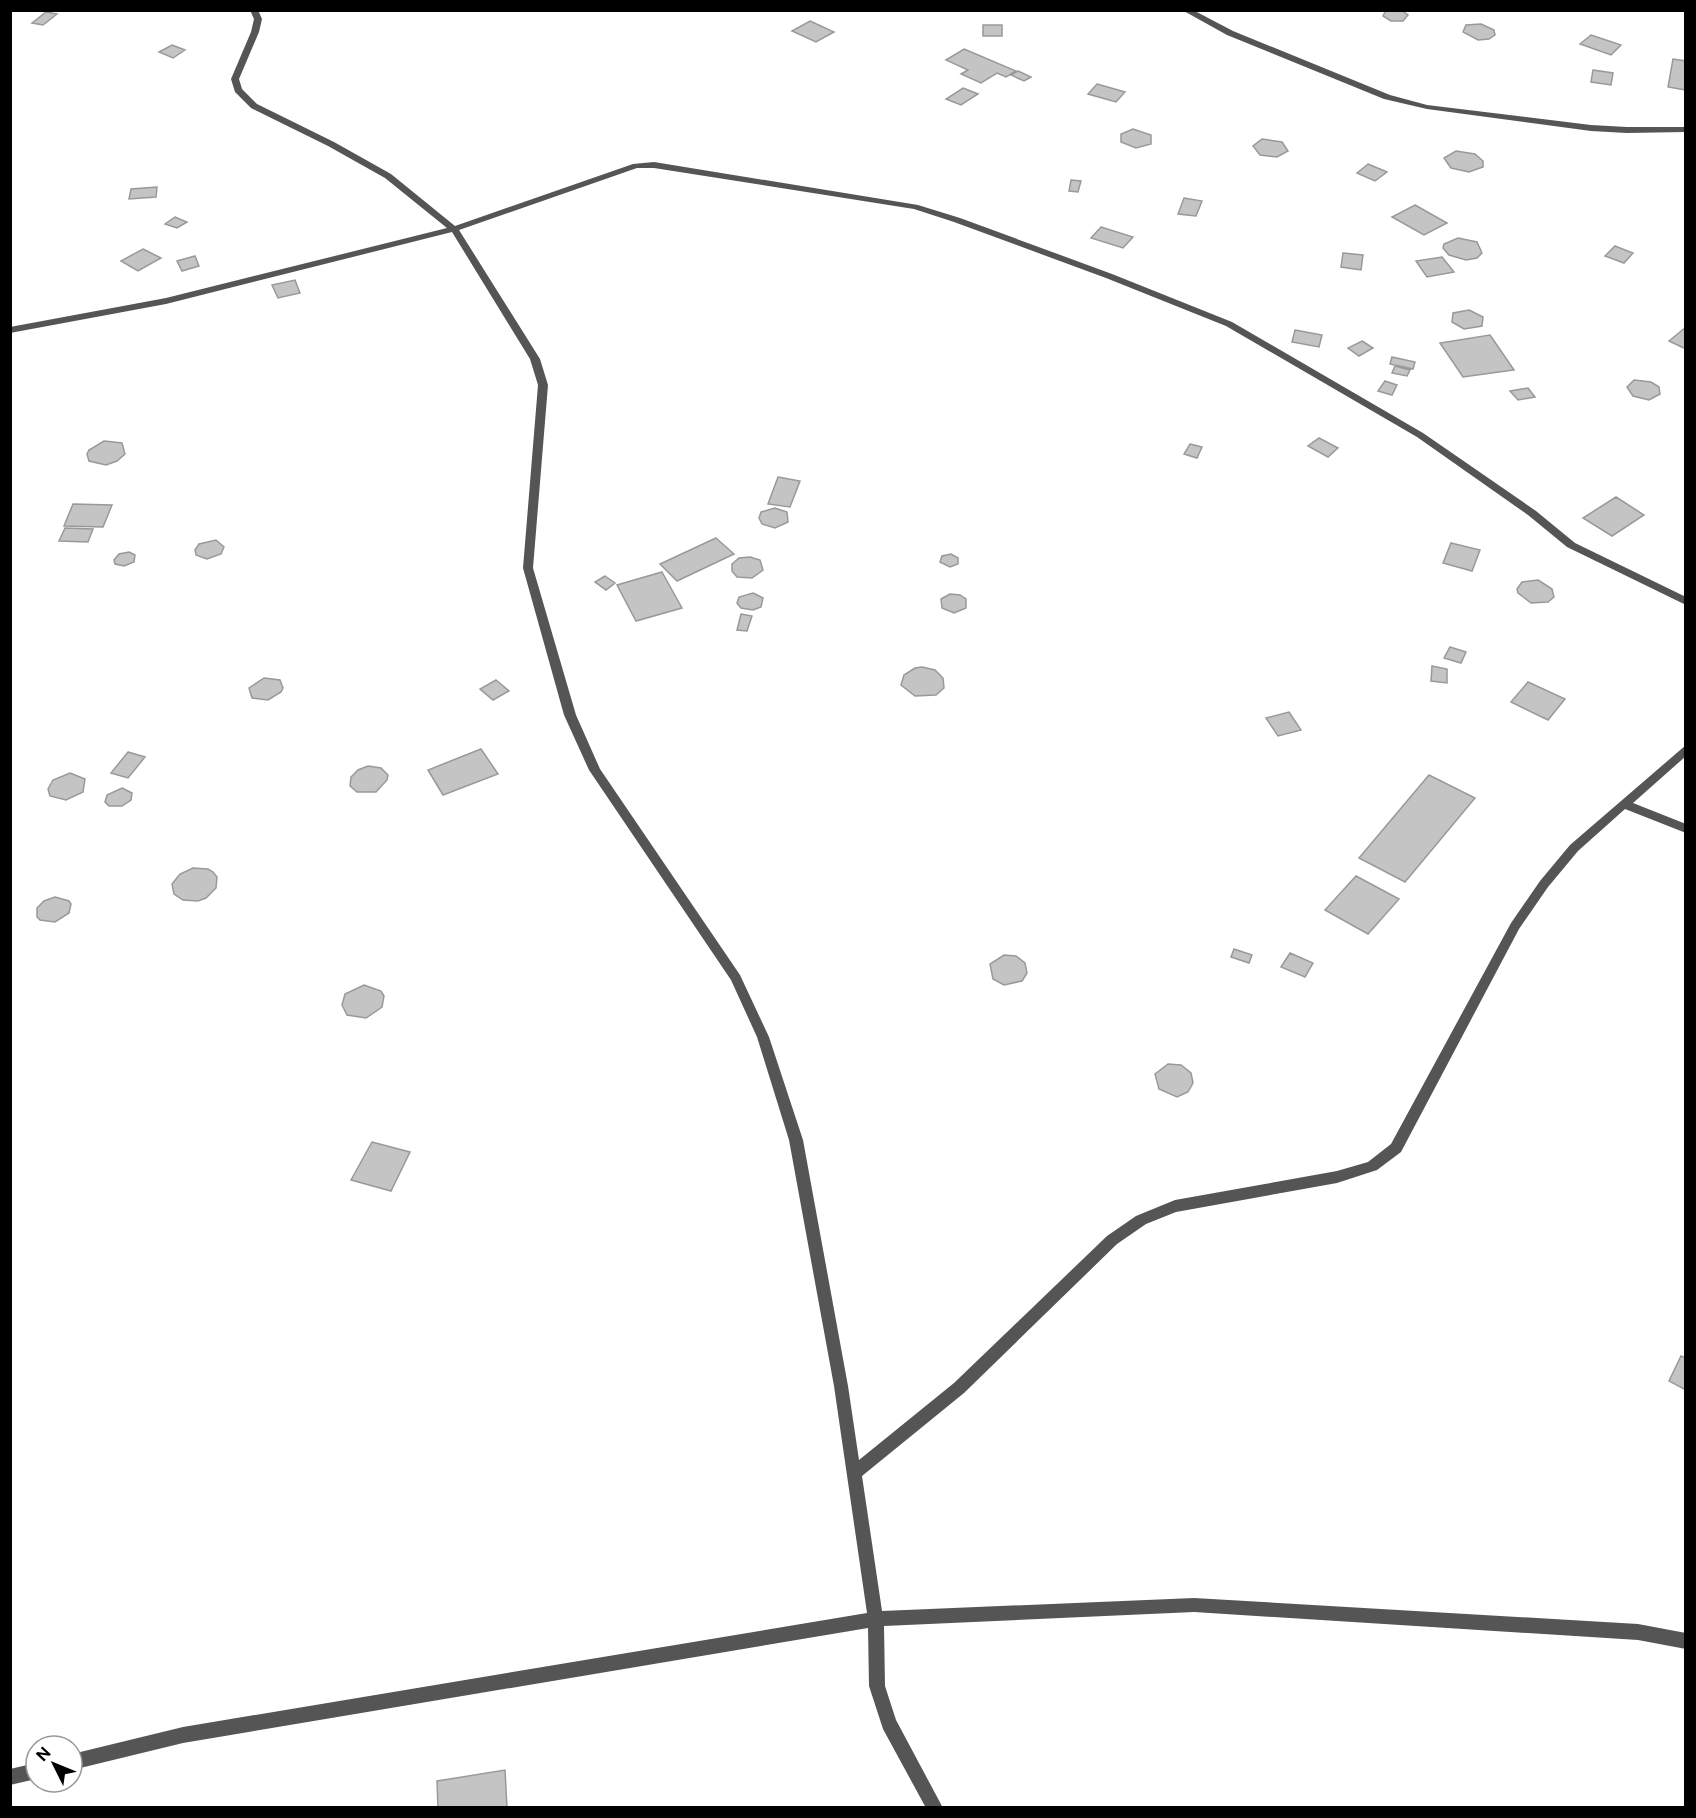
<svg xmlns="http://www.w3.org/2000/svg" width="1696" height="1818" font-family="'Public Sans',sans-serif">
<rect width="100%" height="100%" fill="#fff"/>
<path fill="#c4c4c4" stroke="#999" stroke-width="1.5" d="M1401,10L1408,15L1403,21H1391L1383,16L1386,10Z
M46,12L57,14L43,25L32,23Z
M810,21L834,32L816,42L792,31Z
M1481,24L1494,30L1495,35L1489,39L1478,40L1463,32L1466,25Z
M983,25H1002V36H983Z
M1591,35L1621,45L1611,55L1580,44Z
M172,45L185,50L173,58L159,52Z
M964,49L1016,71L1006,77L997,73L981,83L961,74L968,70L946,60Z
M1673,59L1686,61V90L1668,87Z
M1593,70L1613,73L1611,85L1591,82Z
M1018,71L1031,77L1024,81L1011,75Z
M1097,84L1125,92L1116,102L1088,94Z
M963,88L978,94L961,105L946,99Z
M1133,129L1151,135V144L1136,148L1121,142V134Z
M1262,139L1282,142L1288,151L1277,157L1260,155L1253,146Z
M1456,151L1475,154L1483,161V167L1469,172L1451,168L1444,158Z
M1368,164L1387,172L1375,181L1357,173Z
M1071,180L1081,181L1078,192L1069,191Z
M157,187L156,197L129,199L131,189Z
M1184,198L1202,201L1196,216L1178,214Z
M1415,205L1447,223L1424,235L1392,217Z
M175,217L187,222L177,228L165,224Z
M1101,227L1133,237L1123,248L1091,238Z
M1458,238L1477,242L1482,253L1477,258L1466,260L1449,255L1443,248L1444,244Z
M1615,246L1633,253L1624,263L1605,256Z
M143,249L161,258L138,271L121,261Z
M1343,253L1363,255L1361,270L1341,267Z
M195,256L199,266L182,271L177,261Z
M1442,257L1454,272L1427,277L1416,261Z
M295,280L300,293L278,298L272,285Z
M1469,310L1483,317L1482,326L1464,329L1452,322L1453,313Z
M1686,327V349L1669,341Z
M1295,330L1322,335L1319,347L1292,342Z
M1490,335L1514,370L1463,377L1440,343Z
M1362,341L1373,348L1359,356L1348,348Z
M1392,357L1415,362L1413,369L1390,364Z
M1395,366L1410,370L1407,376L1392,373Z
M1634,380L1651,382L1659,387L1660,394L1649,400L1633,396L1627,387Z
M1385,381L1397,385L1392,395L1378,391Z
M1528,388L1535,397L1518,400L1510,391Z
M1319,438L1338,448L1328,457L1308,446Z
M104,441L122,443L125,454L117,461L106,465L89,461L87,454L89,450Z
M1190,444L1202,447L1197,458L1184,454Z
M778,477L800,481L790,507L768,504Z
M1616,497L1644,515L1612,536L1583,518Z
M73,504L112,505L103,527L64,526Z
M775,508L787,512L788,522L775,528L762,524L759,518L761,512Z
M65,528L93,529L88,542L59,541Z
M716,538L734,554L677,581L660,564Z
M216,540L224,547L221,554L207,559L196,555L195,550L199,544Z
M1451,543L1480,550L1472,571L1443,563Z
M129,552L135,555L134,562L124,566L115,564L114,560L119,554Z
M951,554L958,558V564L950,567L940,562L942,556Z
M750,557L760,560L763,570L752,578L737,577L732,571V564L739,558Z
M662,572L682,608L636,621L617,585Z
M605,576L615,583L606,590L595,582Z
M1538,580L1552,589L1554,597L1548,602L1531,603L1518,593L1517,589L1522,582Z
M753,593L763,598L761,607L753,610L741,608L737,603L739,597Z
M950,594L960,595L966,599V608L954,613L942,608L941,599Z
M741,614L752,616L747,631L737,630Z
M1450,647L1466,652L1461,663L1444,658Z
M1432,666L1447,669V683L1431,681Z
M922,667L935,670L943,678L944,688L936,695L915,696L901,685L904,675L915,668Z
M264,678L280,680L283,688L281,692L268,700L252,698L249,688Z
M496,680L509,691L493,700L480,689Z
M1528,682L1565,699L1548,720L1511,702Z
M1289,712L1301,730L1278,736L1266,718Z
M481,749L498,774L443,795L428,770Z
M128,752L145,757L128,778L111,773Z
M368,766L381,768L388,775L387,780L376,792H357L350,786L351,777L358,770Z
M70,773L85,779L83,792L66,800L50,796L48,789L53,780Z
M1429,775L1475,798L1405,882L1359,858Z
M122,788L132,793L131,800L122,806H109L105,802L107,795Z
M193,868L208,869L213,872L217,877L216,888L206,898L198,901L183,900L174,894L172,884L180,874Z
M1356,876L1399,899L1368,934L1325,910Z
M55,897L69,901L71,904L69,913L55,922L40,920L37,917V908L44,901Z
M1234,949L1252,955L1249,963L1231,957Z
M1290,953L1313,963L1305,977L1281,967Z
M1004,955L1016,956L1025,963L1027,973L1022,981L1004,985L993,979L990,964Z
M364,985L381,991L384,996L382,1007L366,1018L347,1015L342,1005L345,994Z
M1168,1064L1181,1065L1191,1073L1193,1083L1188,1092L1177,1097L1159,1089L1155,1074Z
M372,1142L410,1152L391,1191L351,1180Z
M1681,1356L1686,1358V1390L1669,1381Z
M505,1770L507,1808H438L437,1781Z"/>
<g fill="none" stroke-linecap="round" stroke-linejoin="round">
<path fill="#555" fill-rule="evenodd" d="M250,10H258L262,19L259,32L239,79L242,89L257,104L334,142L391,174L455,226L633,164L654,162L918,205L960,218L1112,274L1232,322L1423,433L1536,511L1575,543L1686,597V605L1567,547L1528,515L1417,437L1226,326L1106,278L954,222L914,209L654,168H637L459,230L540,359L548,385L533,568L576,715L600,769L740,975L769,1037L803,1140L848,1386L859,1460L954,1383L1107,1236L1136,1216L1175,1200L1337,1171L1368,1162L1391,1144L1511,923L1540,881L1570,845L1686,745V756L1633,803L1686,824V833L1625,809L1578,851L1548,887L1519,929L1401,1152L1377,1170L1337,1183L1176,1212L1146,1224L1117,1244L964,1393L862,1476L882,1611L1194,1598L1638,1624L1686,1633V1649L1638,1640L1194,1612L884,1626L885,1686L896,1720L943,1808H926L883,1729L869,1686L868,1628L183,1743L72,1770V1754L183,1727L867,1613L834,1386L789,1140L757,1037L731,980L589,770L564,715L523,568L538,385L530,359L452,232L166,304L10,333V327L166,298L447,228L385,178L328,146L251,108L235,92L231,79L251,32L254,19Z
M1182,10H1193L1233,31L1390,95L1427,105L1591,125L1627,127H1686V132L1627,133L1591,131L1427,109L1384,99L1227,35Z
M36,1763V1779L10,1785V1769Z"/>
</g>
<rect width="1696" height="1818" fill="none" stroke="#000000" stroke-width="24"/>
<g transform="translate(54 1764) rotate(313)"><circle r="28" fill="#ffffff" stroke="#999999" stroke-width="1.5"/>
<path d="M0-4.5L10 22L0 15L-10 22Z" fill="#000000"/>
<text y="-9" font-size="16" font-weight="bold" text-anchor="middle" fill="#000000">N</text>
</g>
</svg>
